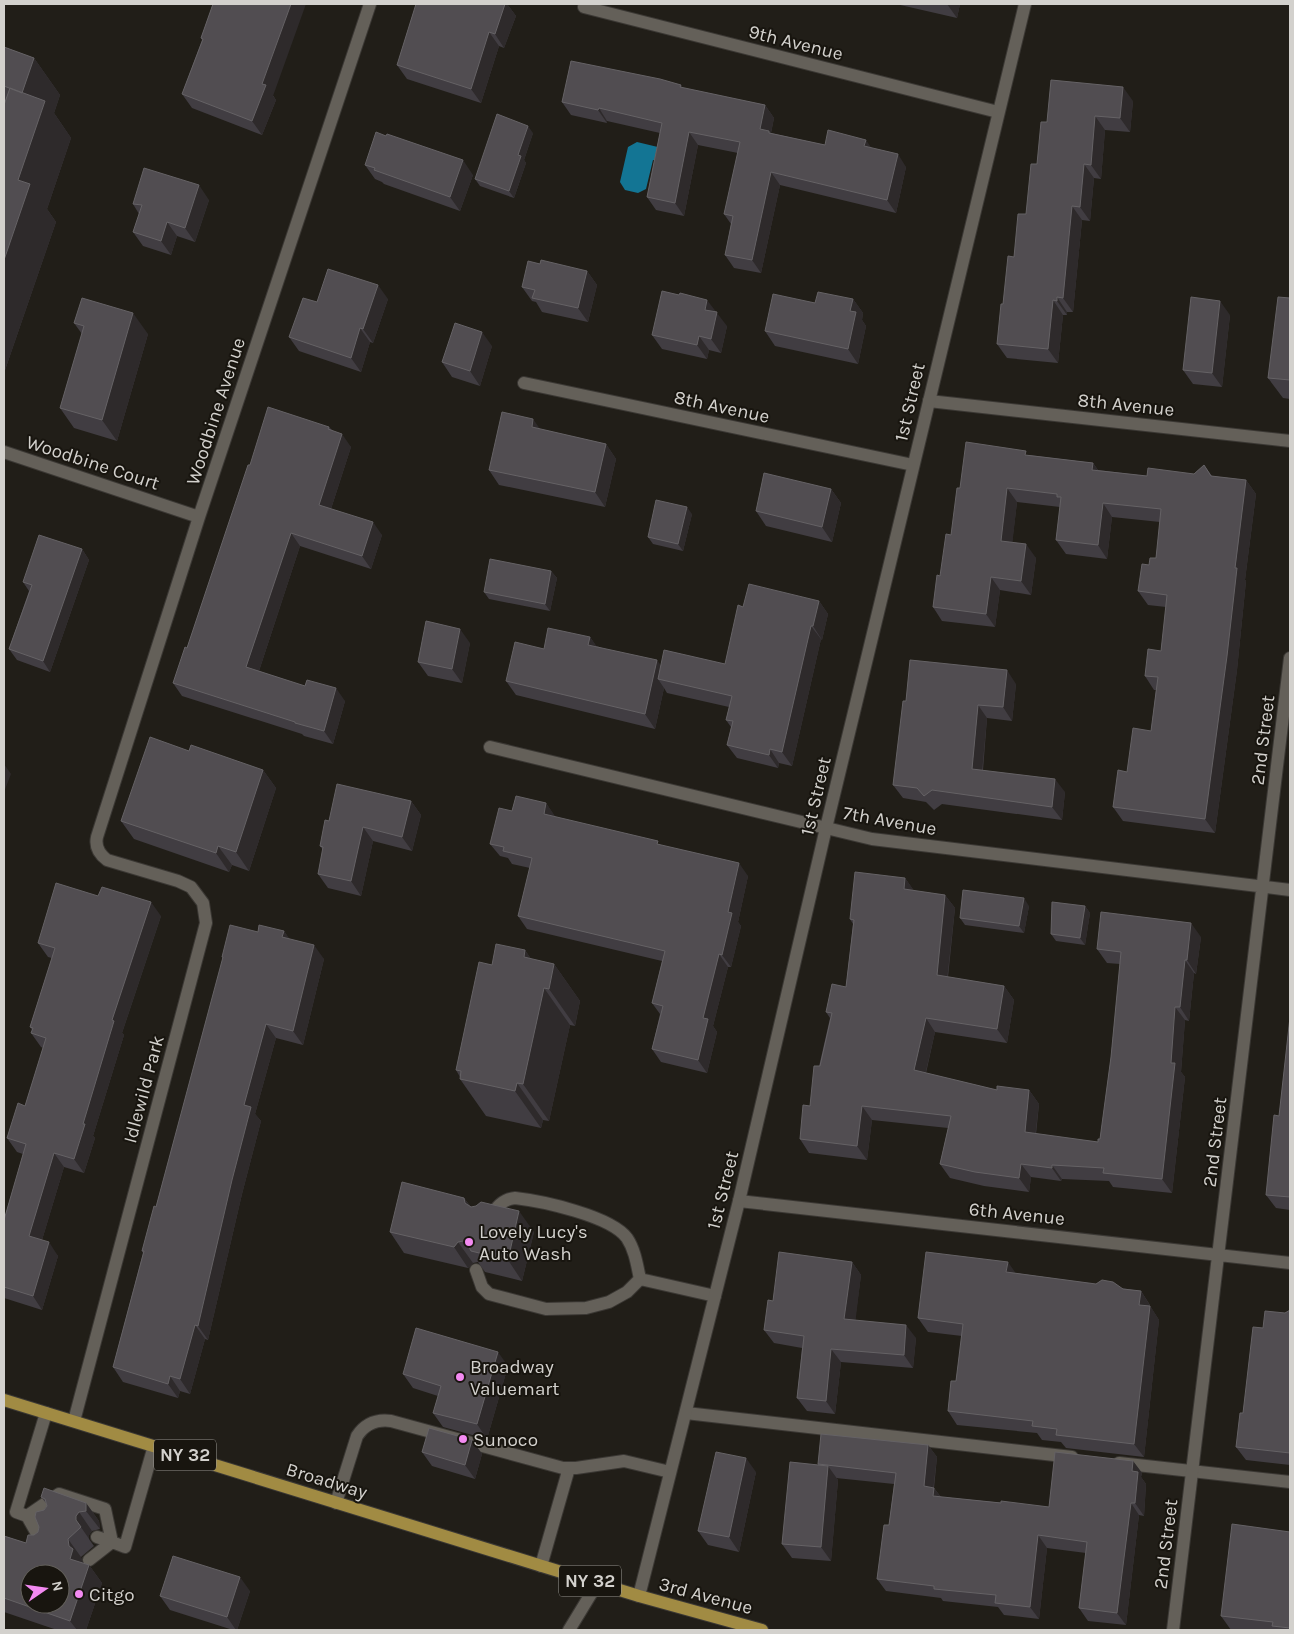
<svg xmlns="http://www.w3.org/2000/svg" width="1294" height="1634" font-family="Karla,sans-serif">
<rect width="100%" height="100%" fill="#211e18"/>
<path fill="#137594" d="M637,142L662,148L659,161L653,160L646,189L638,193L625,190L620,182L628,147Z"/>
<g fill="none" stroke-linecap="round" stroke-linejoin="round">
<defs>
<path id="service" d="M476,1270L482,1287L489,1294L546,1309L586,1308L609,1302L627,1292L640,1279C637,1265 635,1250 627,1238C611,1216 542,1201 515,1198C502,1199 496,1208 489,1218
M640,1279L715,1296
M686,1413L1072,1457
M1119,1463L1290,1482
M336,1503L357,1436C365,1424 376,1419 391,1421L563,1468H576L624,1461L670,1472
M50,1523L27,1516L59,1494L105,1509L112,1542L97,1537
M44,1546L27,1516L16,1512L46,1413
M89,1560L112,1542L125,1547L154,1446
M541,1566L569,1468"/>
<path id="minor" d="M584,7L998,112
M524,383L913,465
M929,401L1290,441
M4,452L199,517
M490,747L872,839L1290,890
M739,1201L1290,1263
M74,1421L206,923L203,903L191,887L178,881L107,860C99,854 95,846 97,837L199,517L370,4
M569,1630L597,1584
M1173,1630L1290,658"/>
<path id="tertiary" d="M639,1596L739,1201L826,828L1025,4"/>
<path id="primary" d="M4,1400L639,1596L762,1630"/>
</defs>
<use href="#service" stroke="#3b3834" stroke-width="14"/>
<use href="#minor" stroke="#3b3834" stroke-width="14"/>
<use href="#tertiary" stroke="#3b3834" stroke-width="14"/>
<use href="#primary" stroke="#3b3834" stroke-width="14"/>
<use href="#service" stroke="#646059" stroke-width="12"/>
<use href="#minor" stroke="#646059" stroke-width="12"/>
<use href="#tertiary" stroke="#646059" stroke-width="12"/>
<use href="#primary" stroke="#a18b43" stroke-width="12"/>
</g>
<path fill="#413d42" d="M213,4L276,100L262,135L192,108L182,94L202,40L201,38Z
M416,4H507L516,16L504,48L499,46L481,103L407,79L397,65Z
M896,4H960L957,18Z
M4,47L34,58L60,95L54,113L71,138L47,209L56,222L4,373Z
M681,85L682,88L765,105L774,118L771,133L825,145L872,148L906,167L896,213L780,185L761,273L734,268L725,255L731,224L724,214L738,153L698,145L684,216L656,210L647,197L660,133L607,121V123L571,115L562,102Z
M1133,101L1130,132L1105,130L1101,179L1094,178L1090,221L1082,220L1073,312H1067V315H1063L1058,363L1007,358L997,344L1003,304L1014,257L1026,214L1047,122Z
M533,133L524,160L526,163L514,198L480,186L475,179Z
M365,165L473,175L460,211L384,184L382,182L375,179Z
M209,200L195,242L177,236L171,255L143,246L133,232L139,214L133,204Z
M540,264L587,271L597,285L588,322L542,312L536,302L532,301L522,287Z
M1290,298V399L1283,398L1268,378Z
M388,299L373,343L370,342L361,372L299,351L289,337L317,302Z
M853,299L863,313L862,320L866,326L858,364L775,346L765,331L815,303Z
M1230,315L1222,387L1193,384L1183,370Z
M74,323L148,334L117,441L74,428L60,408L82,334Z
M727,326L721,353L709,350L707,359L662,349L652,335Z
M492,346L480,386L452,377L442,362Z
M329,427L332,430L351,447L331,509L382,535L371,569L300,546L259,671L345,701L333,744L304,736L302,734L182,696L173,683L187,648L250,465Z
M540,429L606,444L616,459L605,507L499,485L489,470Z
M1029,455L1093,463L1098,470L1147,476L1194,474L1204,465L1212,476L1246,480L1256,494L1245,580L1246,581L1237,670L1215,833L1123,821L1113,807L1127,772L1151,731L1156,690H1154L1145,676L1161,651L1166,607L1148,605L1138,591L1149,565L1156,558L1160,522L1112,517L1107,559L1066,554L1056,540L1060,507L1017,502L1012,543L1036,558L1031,595L1000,590L995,627L942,621L933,607L951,535L960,488Z
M831,489L841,503L832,542L766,526L756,511Z
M692,514L683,551L653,544L648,537Z
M82,549L89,560L50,672L17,660L9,649L29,591L23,582Z
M551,571L557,578L550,611L489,599L484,592Z
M819,601L828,614L822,640L821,639L792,766L779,763L778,768L737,758L727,745L731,727L726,720L729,707L667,693L664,688L655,729L516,695L506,681L544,649L590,637L596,646L661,666L725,664L743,607Z
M470,643L462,683L428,676L418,662Z
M1016,684L1012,721L987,718L983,770L1065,792L1062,820L942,804L934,810L926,802L903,798L893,785L906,701Z
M263,770L276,788L249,871L232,865L229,872L134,839L121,821Z
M411,801L421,815L412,851L373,841L361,896L328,888L318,874L323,850L320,846L329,821Z
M546,803L555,817L660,845L748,876L738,922L741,926L731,967H728L713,1026L717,1032L707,1073L661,1062L652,1049L660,1014L652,1003L662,961L527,929L518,916L530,868L512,864L508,858L500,856L490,844L512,811Z
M905,878L914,891L945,895L955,908L948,977L1004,986L1014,1000L1007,1043L935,1032L926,1073L997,1090H1029L1039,1104L1036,1134L1098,1142L1100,1139L1111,1057L1120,964L1107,963L1097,949L1201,937L1196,974L1194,973L1189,1021L1185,1020L1181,1072L1185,1077L1172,1193L1113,1187L1109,1181L1062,1179L1061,1181L1031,1177L1029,1192L984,1186L950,1178L940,1164L948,1128L872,1120L867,1160L809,1153L800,1139L810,1106L830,1018L826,1012L846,987L853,924L850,919Z
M1029,906L1024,933L965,925L960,918Z
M1085,906L1090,913L1085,945L1056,941L1051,934Z
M161,916L122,1033L124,1035L93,1136L95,1138L84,1173L64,1167L42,1240L58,1256L42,1310L4,1298V1220L23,1154L17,1152L7,1138L25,1106L43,1048L41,1047L31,1033L32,1030L30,1027L52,958L48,957L38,943Z
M284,931L289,939L324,959L303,1045L276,1038L255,1114L261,1121L242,1194L208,1340L205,1339L190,1394L180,1391L178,1398L123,1382L113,1367L143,1253L142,1251L156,1207L223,958L222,957L258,932Z
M525,950L531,959L554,964L580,1001L575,1026L570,1025L549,1121L543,1120L541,1128L486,1116L460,1079V1077L456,1070L492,965Z
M1290,1017V1210L1276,1208L1266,1195L1279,1116Z
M464,1198L471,1207L534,1232L522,1281L485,1272L478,1262L473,1263L468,1268L404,1253L390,1232Z
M852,1262L861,1275L855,1320L916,1338L913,1368L841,1362L835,1414L807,1411L797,1398L802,1348L774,1343L764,1330L773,1301Z
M1016,1273L1141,1291L1150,1305V1306L1159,1320L1144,1457L1066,1448L1061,1442L1042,1440L1037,1433L957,1425L948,1411L956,1381L962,1336L928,1332L918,1318Z
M1290,1310V1465L1246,1460L1236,1447L1243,1413L1263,1328Z
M508,1366L487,1439L443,1427L433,1413L438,1396L413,1388L403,1374Z
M472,1440L482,1454L475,1479L432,1466L422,1452Z
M928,1445L937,1457L934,1488L941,1497L1049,1507L1133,1461L1142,1473L1141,1477L1146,1484L1144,1516L1139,1515L1126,1625L1088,1621L1079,1608L1086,1553L1047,1548L1039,1619L1004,1615L998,1607L943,1601L941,1598L886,1591L877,1579L889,1525L894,1484L836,1478L838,1480L831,1561L792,1558L782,1544L818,1465V1464Z
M756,1472L739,1552L708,1545L698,1531Z
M41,1497L86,1503L99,1521L100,1529L92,1531L89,1535V1539L94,1546L81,1557L82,1561L83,1563L89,1565L102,1583L86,1630H57L4,1612V1536L26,1543L38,1532L44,1510L47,1506L46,1503Z
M1290,1532V1630H1231L1221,1616Z
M250,1591L237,1630H233L170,1610L160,1596Z"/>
<path fill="#2e2a2b" d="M291,4H306L273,96L276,100L262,135L252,121L262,84Z
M505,4H507L516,16L504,48L495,34Z
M947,4H960L957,18Z
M489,32L499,46L481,103L471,89Z
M34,58L60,95L54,113L71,138L47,209L56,222L4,373V260L18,180L22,93Z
M1123,87L1133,101L1130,132L1120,118Z
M765,105L774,118L771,133L760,129Z
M599,108L607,121V123L598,110Z
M1095,116L1105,130L1101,179L1091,165Z
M528,126L533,133L524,160L526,163L514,198L509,191L518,155Z
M689,132L698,145L684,216L675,203Z
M866,140L875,153L864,146Z
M898,154L906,167L896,213L887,200Z
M463,160L473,175L460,211L450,197Z
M1084,164L1094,178L1090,221L1080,207Z
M771,172L780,185L761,273L752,260Z
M199,185L209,200L195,242L185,228Z
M1072,206L1082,220L1073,312L1063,298Z
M167,222L177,236L171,255L161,241Z
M587,271L597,285L588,322L578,308Z
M378,285L388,299L373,343L363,329Z
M1057,297L1067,312V315L1057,301Z
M853,299L863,313L862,320L866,326L858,364L848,349L850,311Z
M707,300L727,326L721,353L711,339L705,310Z
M1053,300L1063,315L1058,363L1048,349Z
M1220,301L1230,315L1222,387L1212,373Z
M133,313L148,334L117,441L102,420Z
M360,328L370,342L361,372L351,358Z
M482,332L492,346L480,386L470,371Z
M699,336L709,350L707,359L697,345Z
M533,419L543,433L532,427Z
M342,434L351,447L328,518L319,505Z
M606,444L616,459L605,507L595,492Z
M1093,463L1102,476L1092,470Z
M1246,480L1256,494L1245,580L1246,581L1237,670L1215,833L1205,819Z
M1007,488L1017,502L1011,555L1001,541Z
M831,489L841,503L832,542L822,527Z
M1103,503L1112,517L1107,559L1098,545Z
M687,507L692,514L683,551L678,544Z
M373,522L382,535L371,569L362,556Z
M291,533L300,546L256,680L246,667Z
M1026,544L1036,558L1031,595L1021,581Z
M82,549L89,560L50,672L43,661Z
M551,571L557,578L550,611L545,604Z
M991,577L1000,590L995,627L986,614Z
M819,601L828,614L822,640L813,626Z
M811,626L821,639L792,766L782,752Z
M460,629L470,643L462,683L452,669Z
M590,637L600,651L588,645Z
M657,660L667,674L658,679L664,688L655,729L645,714Z
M1007,670L1016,684L1012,721L1003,707Z
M336,688L345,701L333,744L324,731Z
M978,705L987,718L981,783L972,769Z
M770,749L779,763L778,768L769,755Z
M4,764L11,774L4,792Z
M263,770L276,788L249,871L236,852Z
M1055,779L1065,792L1062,820L1052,807Z
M411,801L421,815L412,851L402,837Z
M546,803L555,816L553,827L544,814Z
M363,827L373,841L361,896L351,881Z
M218,846L232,865L229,872L216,853Z
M739,863L748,876L738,922L741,926L731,967L722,955L728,912Z
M905,878L915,892L904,889Z
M945,895L955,908L946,989L937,975Z
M1024,898L1029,906L1024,933L1019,926Z
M151,902L161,916L122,1033L124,1035L93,1136L95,1138L84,1173L74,1159L83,1124L112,1020Z
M1085,906L1090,913L1085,945L1080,938Z
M1191,923L1201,937L1196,974L1187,960Z
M284,931L294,945L282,937Z
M314,945L324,959L303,1045L293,1031Z
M525,950L549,985L554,964L580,1001L575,1026L549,989L524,957Z
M719,954L728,967L713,1026L717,1032L707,1073L698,1060L703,1018Z
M1185,960L1194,973L1189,1021L1180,1007Z
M1004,986L1014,1000L1007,1043L997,1029Z
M544,988L570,1025L549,1121L523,1084Z
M1175,1007L1185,1020L1181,1072L1185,1077L1172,1193L1162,1179Z
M926,1018L935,1032L923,1084L914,1070Z
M266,1024L276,1038L255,1114L261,1121L242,1194L208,1340L198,1326L244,1105Z
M517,1083L543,1120L541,1128L515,1091Z
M1029,1090L1039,1104L1034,1146L1025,1132Z
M862,1106L872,1120L867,1160L857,1146Z
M54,1153L64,1167L39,1250L29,1236Z
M1021,1164L1031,1177L1029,1192L1019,1178Z
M1052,1165L1062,1179L1061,1181L1052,1168Z
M464,1198L479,1219L465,1203Z
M519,1211L534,1232L522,1281L508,1260Z
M49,1242L58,1256L42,1310L33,1296Z
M458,1242L473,1263L468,1268L454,1247Z
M852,1262L861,1275L854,1333L844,1319Z
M1008,1262L1017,1275L1006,1272Z
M1141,1291L1159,1320L1144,1457L1134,1444L1139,1305Z
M195,1325L205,1339L190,1394L180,1379Z
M906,1325L916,1338L913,1368L904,1355Z
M831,1349L841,1362L835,1414L826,1401Z
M498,1352L508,1366L487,1439L477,1424Z
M170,1376L180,1391L178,1398L168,1384Z
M472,1440L482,1454L475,1479L465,1465Z
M928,1445L937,1457L932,1499L924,1486Z
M746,1458L756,1472L739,1552L729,1537Z
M1133,1461L1142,1473L1141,1477L1146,1484L1144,1516L1135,1503L1132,1471Z
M828,1466L838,1480L831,1561L821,1547Z
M934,1488L943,1500L933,1496Z
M86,1503L99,1521L100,1529L86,1511Z
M1131,1503L1139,1515L1126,1625L1117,1613Z
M79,1512L92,1531L89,1535V1539L94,1546L76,1520V1516Z
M1038,1535L1047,1548L1039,1619L1030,1607Z
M68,1539L81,1557L82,1561L87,1568L70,1559Z
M89,1565L102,1583L86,1630H77L70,1621Z
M240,1577L250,1591L237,1630H236L227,1617Z"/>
<path fill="#514d51" stroke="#656265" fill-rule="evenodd" d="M213,4H291L262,84L266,85L252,121L182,94L203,39L201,38Z
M416,4H505L495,34L489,32L471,89L397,65Z
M4,47L34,58L22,93L4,86Z
M571,61L660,79L681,85L680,87L765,105L760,129L769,131V133L825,145L828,130L866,140L864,146L898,154L887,200L771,172L752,260L725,255L733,216L724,214L740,142L689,132L675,203L647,197L662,123L599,108L598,110L562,102Z
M1051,80L1123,87L1120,118L1095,116L1091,165L1084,164L1080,207L1072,206L1063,298L1057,297V301L1053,300L1048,349L997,344L1001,304H1003L1008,256L1014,257L1018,214H1026L1031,164H1037L1041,122H1047Z
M10,88L45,101L18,180L30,184L4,260V105Z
M497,114L528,126L518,155L521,156L509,191L475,179Z
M376,132L386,136L387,134L463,160L450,197L374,170L375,168L365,165Z
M144,168L199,185L185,228L167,222L161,241L133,232L142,205L133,204Z
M541,260L587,271L578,308L532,298L535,290L522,287L528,261L540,264Z
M328,269L378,285L363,329L360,328L351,358L289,337L303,298L317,302Z
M662,291L679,295L680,293L707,300L705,310L717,312L711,339L699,336L697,345L652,335Z
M818,292L853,299L850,311L856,312L848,349L765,331L773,294L815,303Z
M1191,297L1220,301L1212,373L1183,370Z
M1278,297L1290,298V380L1268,378Z
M82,298L133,313L102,420L60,408L84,326L74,323Z
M455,323L482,332L470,371L442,362Z
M268,407L329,427L328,429L342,434L319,505L373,522L362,556L291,533L246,667L305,686L307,680L336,688L324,731L295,723V722L173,683L185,647L187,648L248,465H250Z
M502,412L533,419L532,427L606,444L595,492L489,470Z
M966,442L1026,451L1025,455L1093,463L1092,470L1147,476L1148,468L1194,474L1204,465L1211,476L1246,480L1235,568H1237L1227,656L1205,819L1113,807L1118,770L1127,772L1133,728L1151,731L1158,677L1145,676L1148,649L1161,651L1167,595L1138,591L1142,564L1149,565L1150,558H1156L1161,509L1103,503L1098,545L1056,540L1061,497H1057V494L1007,488L1001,541L1026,544L1021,581L991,577L986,614L933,607L937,575L940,576L946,534L951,535L957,488H960Z
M764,473L831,489L822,527L756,511Z
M656,500L687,507L678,544L648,537Z
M39,535L82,549L43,661L9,649L32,585L23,582Z
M490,559L551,571L545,604L484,592Z
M749,584L819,601L813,626H811L782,752L770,749L769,755L727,745L733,721L726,720L732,696L658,679L664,650L725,664L738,605L743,607Z
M426,621L460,629L452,669L418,662Z
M548,628L590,637L588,645L657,660L645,714L506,681L515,642L544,649Z
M910,660L1007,670L1003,707L978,705L972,769L1055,779L1052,807L932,790L924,796L917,788L893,785L903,701H906Z
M150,737L189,751L191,745L263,770L236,852L218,846L216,853L121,821Z
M337,784L411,801L402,837L363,827L351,881L318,874L323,847L320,846L325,820L329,821Z
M516,796L546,803L544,814L658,841L657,844L739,863L728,912L732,913L722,955L719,954L703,1018L708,1019L698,1060L652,1049L663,1006L652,1003L665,951L518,916L532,858L503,851L504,847L490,844L499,808L512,811Z
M855,872L905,878L904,889L945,895L937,975L1004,986L997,1029L926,1018L914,1070L997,1090V1086L1029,1090L1025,1132L1098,1142V1139H1100L1111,1057L1121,952L1097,949L1101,912L1191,923L1187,960H1185L1180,1007H1175L1171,1063H1175L1162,1179L1103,1173L1104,1168L1052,1165V1168L1021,1164L1019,1178L975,1172L940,1164L951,1116L862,1106L857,1146L800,1139L803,1105L810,1106L814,1066H820L832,1013L826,1012L832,984L846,987L854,920L850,919Z
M56,883L98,896L102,887L151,902L112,1020L114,1021L83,1124H85L74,1159L54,1153L29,1236L49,1242L33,1296L4,1287V1220L26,1144L7,1138L18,1103L25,1106L46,1038L31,1033L33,1028L30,1027L55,948L38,943Z
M963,890L1024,898L1019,926L960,918Z
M1052,902L1085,906L1080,938L1051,934Z
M230,925L258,932L259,925L284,931L282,937L314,945L293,1031L266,1024L244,1105L251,1107L232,1180L198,1326L195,1325L180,1379L170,1376L168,1384L113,1367L144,1251H142L154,1206L156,1207L223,957H222Z
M496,944L525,950L524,957L554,964L549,989L544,988L523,1084L517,1083L515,1091L460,1079L461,1071L456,1070L479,962L492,965Z
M1290,1017V1197L1266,1195L1274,1115L1279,1116Z
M402,1182L464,1198L465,1203L471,1207L476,1206L481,1202L519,1211L508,1260L471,1251L467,1243L463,1241L458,1242L454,1247L390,1232Z
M779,1252L852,1262L844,1319L906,1325L904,1355L831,1349L826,1401L797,1398L804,1336L764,1330L768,1300L773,1301Z
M926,1252L1008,1262L1006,1272L1096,1284L1102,1280L1113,1282L1123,1289L1141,1291L1139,1305L1150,1306L1134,1444L1056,1435L1057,1429L1032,1426L1033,1421L948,1411L951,1381H956L963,1324L918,1318Z
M1290,1310V1453L1236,1447L1240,1413H1243L1253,1327L1263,1328L1265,1311L1285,1313Z
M416,1328L498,1352L477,1424L433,1413L441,1386L403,1374Z
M429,1428L472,1440L465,1465L422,1452Z
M821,1434L928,1445L924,1486L934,1488L933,1496L1001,1503V1501L1049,1507L1055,1452L1133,1461L1132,1471L1138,1472L1135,1503H1131L1117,1613L1079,1608L1087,1542L1038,1535L1030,1607L995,1603L996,1595L934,1589V1586L877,1579L884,1525H889L896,1473L818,1464Z
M716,1452L746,1458L729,1537L698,1531Z
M790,1462L828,1466L821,1547L782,1544Z
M44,1488L86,1503V1511L79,1512L76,1516V1520L81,1527L68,1539L69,1546L73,1549L70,1559L89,1565L70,1621L4,1598V1536L26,1543L28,1535H34L38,1532L39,1527L35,1517L36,1512L44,1510L47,1506L45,1499L41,1497ZM30,1574H60V1604H30Z
M1232,1524L1290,1532V1628L1272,1626L1273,1622L1221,1616Z
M173,1556L240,1577L227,1617L160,1596Z"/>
<g fill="#f38af1" stroke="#18150f" stroke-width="2">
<circle cx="469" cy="1242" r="5"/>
<circle cx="460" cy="1377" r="5"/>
<circle cx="463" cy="1439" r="5"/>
<circle cx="79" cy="1594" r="5"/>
</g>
<g text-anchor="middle" stroke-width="4" stroke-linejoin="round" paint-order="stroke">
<g fill="#18150f" stroke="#9b9994" stroke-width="1">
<rect x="154" y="1439.5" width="62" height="31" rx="4"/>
<rect x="559" y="1565.5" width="62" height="31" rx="4"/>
</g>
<g font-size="18" font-weight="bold" fill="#d3d1cd">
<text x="185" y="1461">NY 32</text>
<text x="590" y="1587">NY 32</text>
</g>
<g font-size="19" fill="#d3d1cd" stroke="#18150f">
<text transform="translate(796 42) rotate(14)" y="7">9th Avenue</text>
<text transform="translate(909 402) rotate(-77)" y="7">1st Street</text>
<text transform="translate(1126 404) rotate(6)" y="7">8th Avenue</text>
<text transform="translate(722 406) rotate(12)" y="7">8th Avenue</text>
<text transform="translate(215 411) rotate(-72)" y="7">Woodbine Avenue</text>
<text transform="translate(93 462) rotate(18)" y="7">Woodbine Court</text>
<text transform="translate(1262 740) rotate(-83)" y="7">2nd Street</text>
<text transform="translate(815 796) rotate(-77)" y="7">1st Street</text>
<text transform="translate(890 820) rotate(10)" y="7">7th Avenue</text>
<text transform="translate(143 1089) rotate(-75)" y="7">Idlewild Park</text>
<text transform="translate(1214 1142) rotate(-83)" y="7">2nd Street</text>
<text transform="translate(722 1190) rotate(-76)" y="7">1st Street</text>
<text transform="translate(1017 1213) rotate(6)" y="7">6th Avenue</text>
<text transform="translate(327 1480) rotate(17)" y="7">Broadway</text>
<text transform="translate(1165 1544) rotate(-83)" y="7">2nd Street</text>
<text transform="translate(706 1595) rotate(15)" y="7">3rd Avenue</text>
</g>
<g font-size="19" fill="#d3d1cd" stroke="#18150f" text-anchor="start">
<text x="479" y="1238">Lovely Lucy's<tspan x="479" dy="22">Auto Wash</tspan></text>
<text x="470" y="1373">Broadway<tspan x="470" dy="22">Valuemart</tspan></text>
<text x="473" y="1446">Sunoco</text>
<text x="89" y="1601">Citgo</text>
</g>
</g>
<rect width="1294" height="1634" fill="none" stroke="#d3d1cd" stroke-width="10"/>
<g transform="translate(45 1589) rotate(77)"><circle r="24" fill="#18150f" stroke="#63605b"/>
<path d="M0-4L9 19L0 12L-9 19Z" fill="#f38af1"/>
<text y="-8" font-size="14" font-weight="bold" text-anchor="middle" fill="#d3d1cd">N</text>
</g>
</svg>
